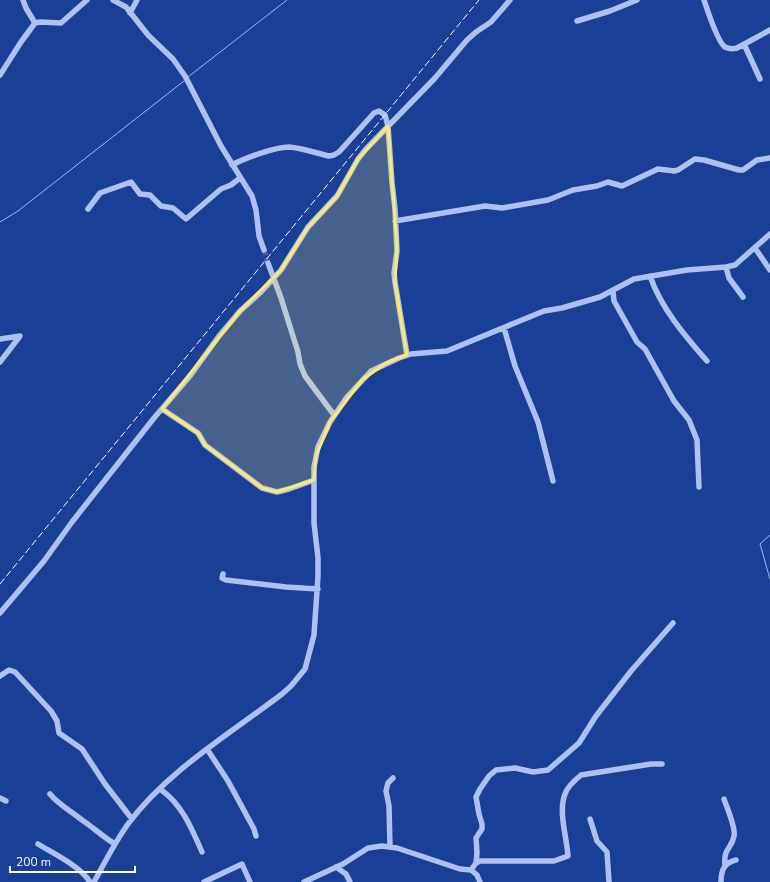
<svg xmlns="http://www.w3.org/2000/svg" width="770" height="882" font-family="'Nunito Sans',sans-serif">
<rect width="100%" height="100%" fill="#1a3f96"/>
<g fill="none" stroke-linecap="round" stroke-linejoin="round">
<path stroke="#a0bbf2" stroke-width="1" d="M188,77L287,0
M0,222L18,211L184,81
M770,535L760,544L770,579"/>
<path stroke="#3c5ca6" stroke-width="5.5" stroke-dasharray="5.5 3" stroke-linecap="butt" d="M264,250L268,263"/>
<path stroke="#adc2f0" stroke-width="5.5" d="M23,0L26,8L35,23
M113,0L126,7L148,35L173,59L185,76L221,146L252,196L256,210L259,236L264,250
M704,0C707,9 718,43 725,47C729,49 733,49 737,48L770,30
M130,13L137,0
M577,21L610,11L637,0
M744,44L760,79
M0,75L21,42L35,23L40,22L61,23L87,0
M232,165C245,158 275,147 289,147C302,148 316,153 329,156L334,155L339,152L374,113L379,111L385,115L388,126L392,183L395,209L397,251L394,273L395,282L407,355
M88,209L100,193L131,182L140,194L150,195L161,206L173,208L186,219L221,189L231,185L240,178
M395,221L485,206L502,208L548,200L573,190L597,186L608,182L622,186L658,169L674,171L678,170L695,159L704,160L739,170H743L757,160L770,158
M755,248L770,270
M268,263L281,298L298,352L300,364L305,376L334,415
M726,267L729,278L743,297
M650,276C661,308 685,336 707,361
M613,291L614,301L637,342L645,349L674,401L689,420L697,440L699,487
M504,328L515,366L538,422L553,481
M0,339L20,336L0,362
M162,409L198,433L205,445L262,488L277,492L289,489L314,480
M223,574L222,578L226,580L286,587L318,589
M0,613L44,561L72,522L154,418L190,376L219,336L240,311L261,292L281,270L308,227L337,196L358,159L366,149L435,78L467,40L476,32L491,22L510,0
M0,676L9,670L15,672L51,711L57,721L59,733L82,749L105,784L132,819
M207,749L228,781L254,829L256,836
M160,789C182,804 192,829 202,852
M50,794C59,805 71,811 82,820C94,828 103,837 115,844
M0,798L6,801
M724,799C727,808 736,828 734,836C732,849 723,848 725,865
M590,819L597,841L607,852L609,882
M38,844C54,854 80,866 90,882
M390,847L389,806L386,791L388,783L393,778
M476,863L477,853L476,838L482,829V824L479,814L476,797L480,789L489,776L496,770L515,768L533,772L548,770L579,743L596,716L631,671L673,623
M336,867L346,874L350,882
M471,870L476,863L480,861H554L568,856C567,838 558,812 565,794C567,787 575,780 581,775L651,764H662
M94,882C105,862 115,842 128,824C167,771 231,733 282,694L291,686L305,669L314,635L318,576V558L314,523V467L318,447L330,422L347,397L371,371L399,358L411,354L447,351L544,311L562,308L600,297L634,279L687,270L726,267L735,265L770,234
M204,882L242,864L250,882
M304,882L343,864L368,848L382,846L397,848L460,869L471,870L477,875L480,882
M721,882C721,870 724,863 736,860"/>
<path stroke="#fff" stroke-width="1" stroke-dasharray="7 3" stroke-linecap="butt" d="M0,584L479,0"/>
</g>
<path fill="#ffe96c" fill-opacity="0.2" stroke="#ffe96c" stroke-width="3" stroke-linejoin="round" d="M388,126L397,245L395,282L407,355L386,363L362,380L330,422L316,456L314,480L277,492L262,488L205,445L198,433L162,409L240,311L281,270L308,227L337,196L358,159Z"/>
<path d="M10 866v6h125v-6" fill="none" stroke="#ffffff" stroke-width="2"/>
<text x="16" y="866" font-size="12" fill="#ffffff" stroke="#1a3f96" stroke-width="3" paint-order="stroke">200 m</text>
</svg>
